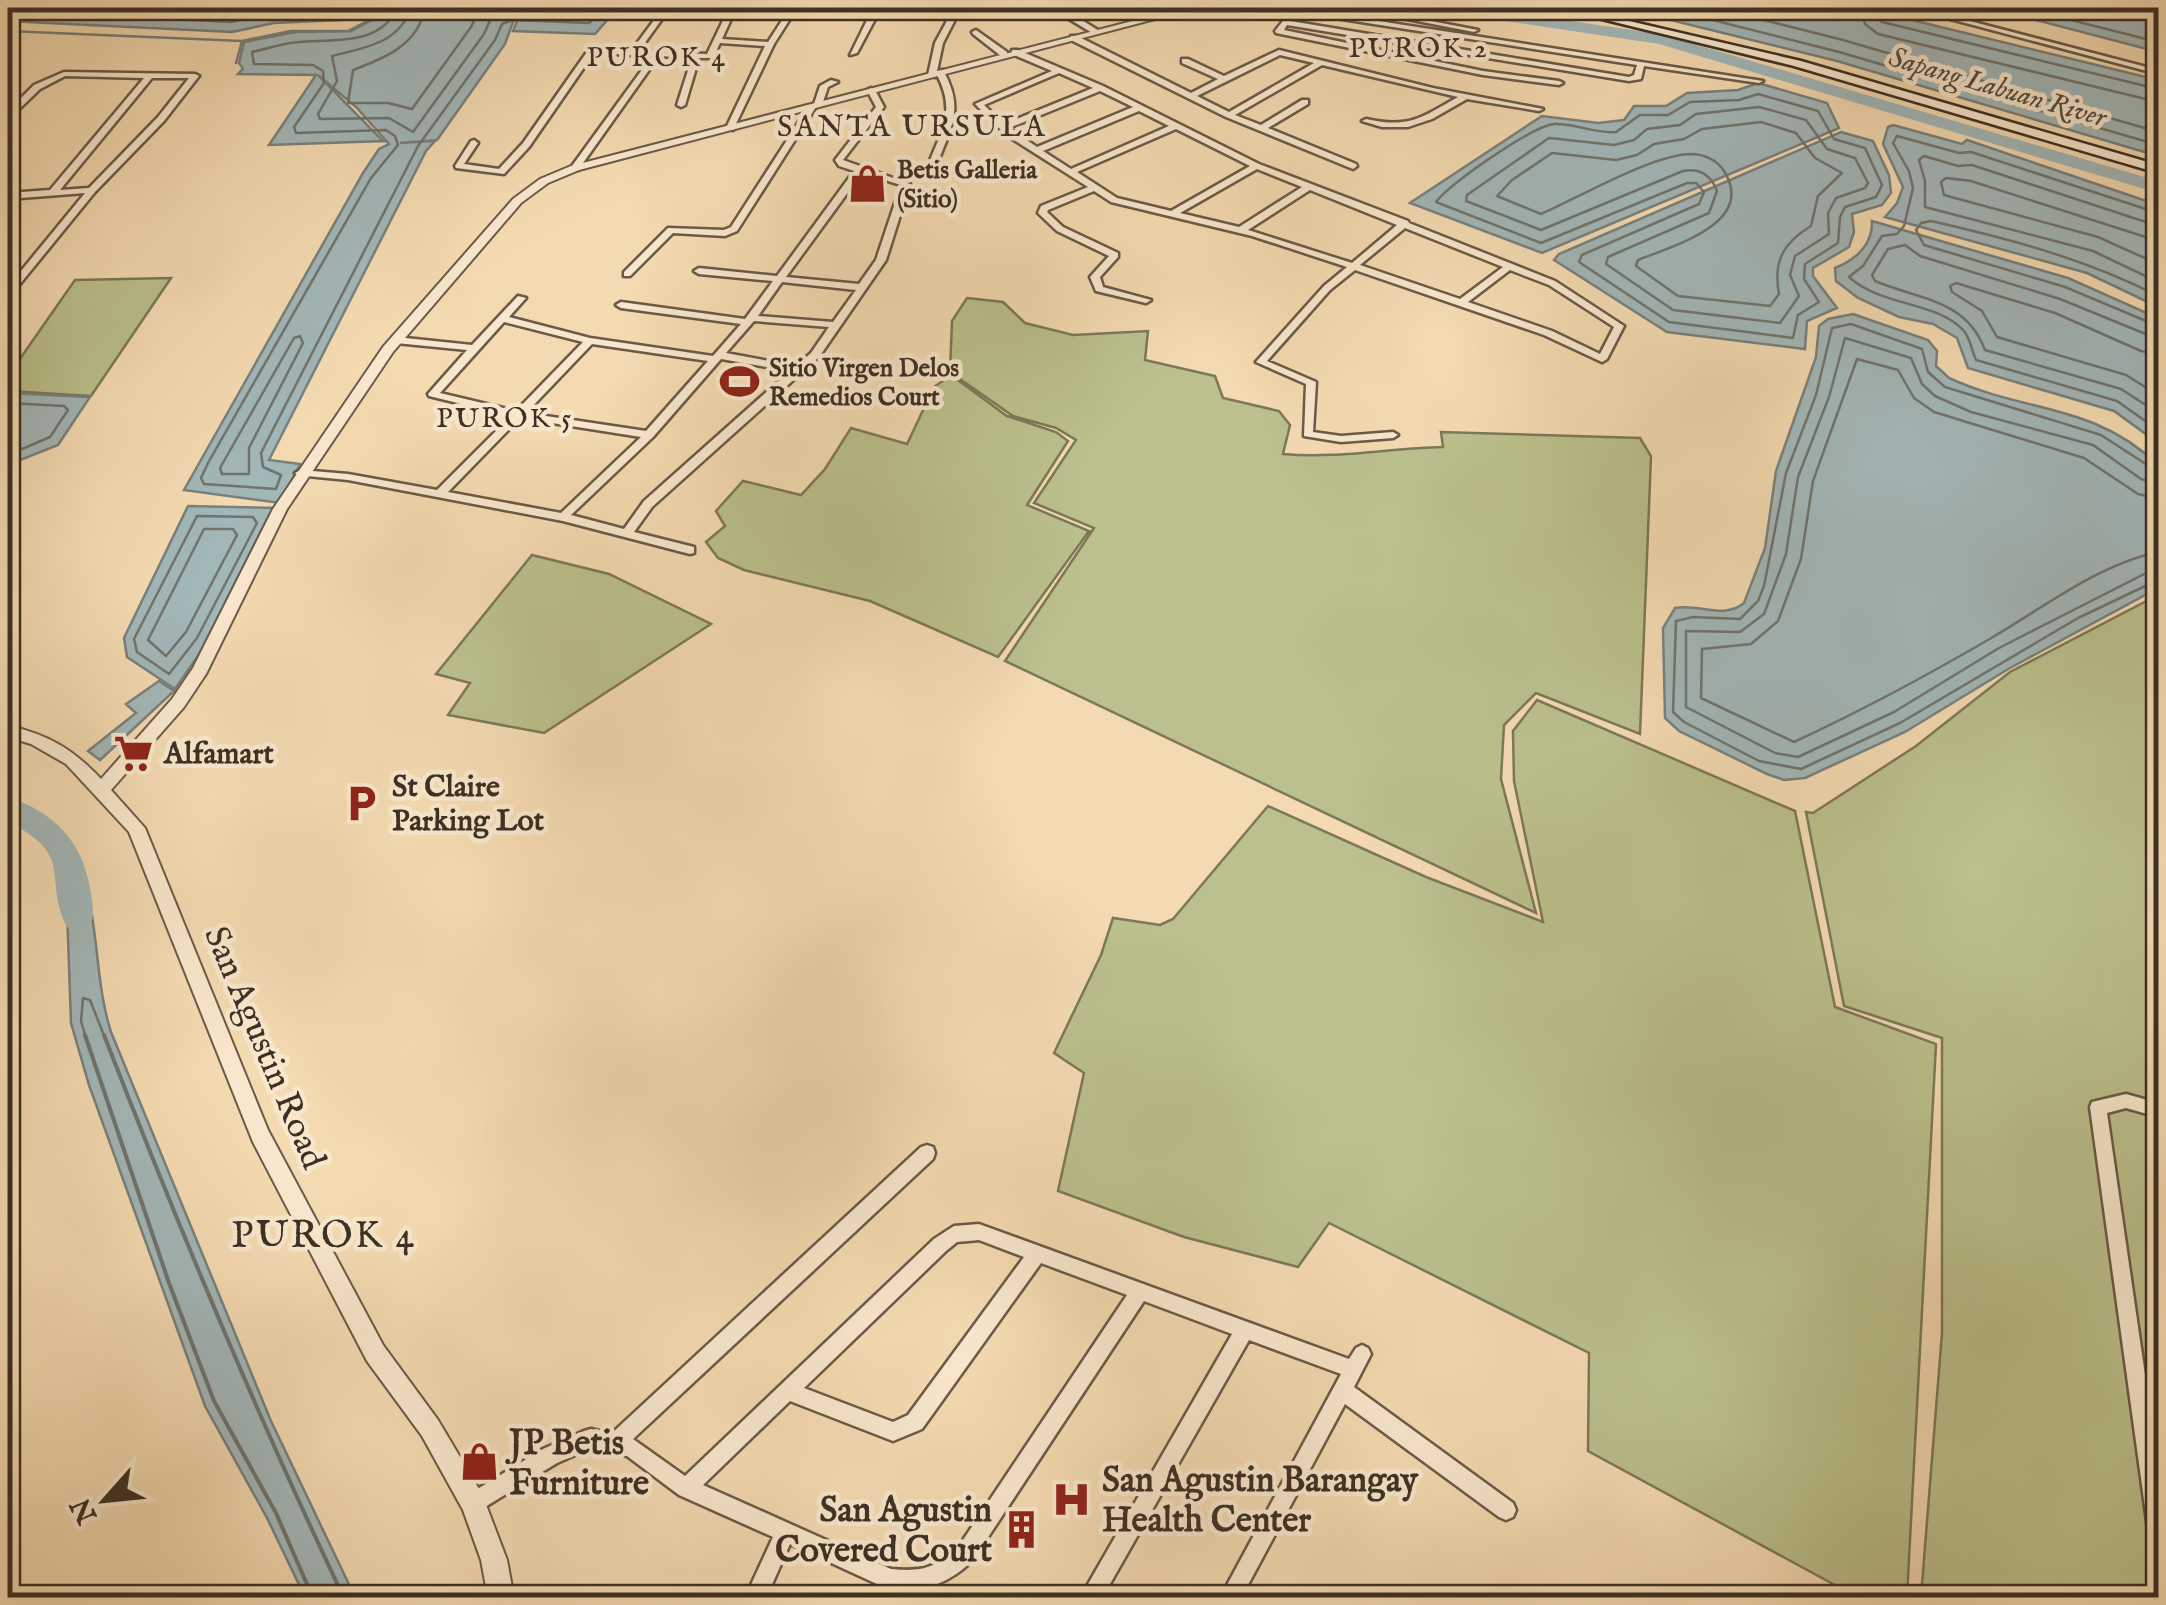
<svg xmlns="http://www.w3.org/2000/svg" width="2166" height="1605" font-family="'IM FELL English',serif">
<rect width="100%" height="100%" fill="#f4dab1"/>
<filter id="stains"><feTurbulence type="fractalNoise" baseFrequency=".002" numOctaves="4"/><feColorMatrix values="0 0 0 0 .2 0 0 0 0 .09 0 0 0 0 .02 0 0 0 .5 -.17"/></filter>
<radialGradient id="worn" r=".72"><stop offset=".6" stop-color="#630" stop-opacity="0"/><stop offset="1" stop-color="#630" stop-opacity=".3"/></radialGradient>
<path fill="#bbc08c" stroke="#7c7858" stroke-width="2.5" d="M171,278L91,396L8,391V376L75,280Z
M967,298L1003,302L1025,323L1073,335L1148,331L1145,360L1215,376L1223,398L1279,411L1290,425L1283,454C1337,459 1389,448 1443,447L1441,432L1640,438L1651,456L1640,734L1536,693L1504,725L1501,779L1536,913L1005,661L1094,528L1034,503L1076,440L1056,428L1013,416L950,372L952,321Z
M951,375L1007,416L1056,432L1068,441L1027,505L1089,531L998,657L870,601L744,570L718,558L706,542L725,526L716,511L743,481L801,495L825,469L851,428L907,444L934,387Z
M532,555L609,574L711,624L544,733L448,715L470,683L436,674Z
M2158,595V1597H1921L1942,1333V1038L1844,1006L1806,812L1813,813L1916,746L2010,672Z
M1537,700L1795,811L1835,1007L1936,1044L1907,1597H1857L1588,1451L1589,1353L1329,1223L1298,1267L1184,1237L1058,1191L1084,1073L1054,1053L1101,955L1113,918L1160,925L1173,919L1268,806L1426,877L1543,922L1514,781L1513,731Z"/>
<path fill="#a2b7b8" stroke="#79817d" stroke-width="2.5" d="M8,8H367L342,20L274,23L232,32L8,21Z
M395,8H518L505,44L437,140L400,143L435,141L426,151L269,460L300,464L280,503L184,490L363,173L379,149L389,144L356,107L318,75L383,141L269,145L316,75L238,74L243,69L239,63L244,42L296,32L351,31Z
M522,8H618L595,34L513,31Z
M1622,8H1863L2158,80V156L1837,61Z
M1990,8H2158V52Z
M1758,83L1827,103L1839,128L1542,253L1410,203L1542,116L1598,123L1624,120L1634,106H1666L1687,93L1738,90Z
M1893,125L1962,144L1967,140L2158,205V307L2087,273L1885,217L1897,203L1903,187L1883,144L1888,127Z
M1841,132L1873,141L1889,175L1891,193L1882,205L1852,214L1854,232L1849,247L1813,268V276L1837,308L1807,321L1805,349L1667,332L1554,260L1559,254Z
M1872,221L2068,278L2158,318V443L2114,411L1968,368L1957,338L1933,324L1899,317L1858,298L1836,281L1835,268C1855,260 1873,245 1872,221Z
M1853,314L1928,340L1937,351L1936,366L1949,378C2025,413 2094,403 2158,465V588L2010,668L1905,732L1805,778L1784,780L1767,774L1679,731L1665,718L1663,628L1675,608C1699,603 1723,620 1744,603L1765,548L1776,471L1816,357L1819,326L1828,319Z
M8,393L90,397L58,445L8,465Z
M188,506L276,508L206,644L175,689L127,657L124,638Z
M159,681L174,691L100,760L88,751L136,713L126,704Z
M81,874C100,924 94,979 111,1032L271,1421L355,1597H305L267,1518L205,1406L89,1085L71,1023L66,881Z"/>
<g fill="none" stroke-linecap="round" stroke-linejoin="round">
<path stroke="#6f746e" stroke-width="2.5" d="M397,8C381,46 332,39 299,42C283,43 267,49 252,52L254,64L313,65L323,71L324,83L294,127L296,133L386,130L395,136L398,145L371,178L208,463L201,478L204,484L276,489L281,475L263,467L261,453L418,146L495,40L502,24L512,20L589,23L605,8
M410,8C401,43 363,48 332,56L337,81L318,114L320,119L389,118L413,132L484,34L492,16L509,8
M425,8C418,45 385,58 353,70L348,103H388L412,109L471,27L480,8
M1665,8L1839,52L2158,145
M1716,8L1843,40L2158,132
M1861,8L1865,24L1878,34L2158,102
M1874,8L1875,17L1882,22L2158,89
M2023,8L2158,42
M8,11L231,22L273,13L345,8
M1758,94L1818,111L1834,139L1865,148L1882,185L1876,197L1845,207L1840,217L1838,243L1805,264L1804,279L1819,302L1798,315L1793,338L1669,322L1579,262L1582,255L1699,204L1704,192L1696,183H1687L1541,243L1436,202C1447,185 1533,126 1554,124C1575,123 1595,134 1616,132L1640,115H1668L1690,102L1739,100Z
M1759,107L1806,120L1827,149L1855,158L1868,183L1865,188L1836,198L1828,213L1829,234L1795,256L1790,275L1799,296L1780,323L1673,310L1606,264L1608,257L1709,213L1717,191C1711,175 1700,168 1683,171L1541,230L1466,201L1467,195L1549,138L1614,145L1634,140L1647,129L1680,125L1696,114Z
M1761,122L1796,133L1815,158L1842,173L1818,196L1811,226C1783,243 1773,261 1779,294L1770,306L1678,296L1636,266L1638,260C1673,246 1757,223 1724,171C1717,160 1704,154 1691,154C1651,155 1580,197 1541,214L1497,196L1512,180L1552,153L1616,160L1637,155L1654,144L1684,139L1702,129Z
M2158,213L1971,152L1959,153L1897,136L1893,143L1909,171L1913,188L1904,226L1897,234L1882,236L1863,266L1849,277C1882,307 1937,301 1964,331C1970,338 1972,351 1976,360L2117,401L2158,430
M2158,226L1972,165L1958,166L1924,156L1919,160L1925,181V207L2093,251L2158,282
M2158,241L1971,181L1946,178L1941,182L1944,195L2098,237L2158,264
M2158,296C2086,259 2010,239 1931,221L1921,223L1916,230L1924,245L2065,287L2158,326
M300,336L303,343L249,448V474H222L220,468L294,338Z
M2158,339L2060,299L1920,256L1905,245L1888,249L1872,275L1875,281C1920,300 1966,299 1985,350L2121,389L2158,413
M2158,354L2141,351L2055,313L1956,283L1950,286L1952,292L1982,311L1997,337L2126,375L2158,395
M8,403L64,406L68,410L50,437L8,455
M2158,472L2101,435L1945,387L1928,372L1922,349L1851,324L1832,328L1816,395L1786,473L1764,586L1758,601L1740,619L1693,617L1676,621L1673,712L1684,722L1759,761L1801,769L1900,723L2078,618L2158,580
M2158,484L2141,479L2093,445L1971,412L1935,396L1922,384L1911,358L1845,338L1829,397L1798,477L1786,554L1764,614L1740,632L1686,631V707L1775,753L1798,757L1894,712L1999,648L2158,567
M2158,499L2138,494L2084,458L1934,412L1914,398L1898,370L1857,359L1813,481L1801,559L1778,621L1751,644L1702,649L1701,698L1794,742C1863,710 1928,675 1993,637C2044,607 2100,564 2158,552
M197,516L253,517L257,523L197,638L169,674L137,652L134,639Z
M204,529H233L237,535L186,632L166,656L148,640Z
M86,1038L81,1021L83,998L90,1000L105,1038"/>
<path stroke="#6f746e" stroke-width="4" d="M85,1035L169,1283L214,1401L276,1513L313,1598
M104,1035C178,1226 256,1413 344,1598"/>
<path stroke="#79817d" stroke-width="2.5" d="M8,31L242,41L291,31H348L392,8
M236,63L242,41"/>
<path fill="#a2b7b8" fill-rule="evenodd" d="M1444,8H1481L1660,34L2158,181V193L1659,44L1452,13Z
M8,797C53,812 82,840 90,888C92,902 96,915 89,927L78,931L67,927C42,878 77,856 8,822Z"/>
<defs>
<path id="minor" d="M663,8H670L639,51L707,54L729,8H736L722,39L768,42L790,8H797L774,44L733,130L726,128L765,46L720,43L713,58H699L685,105L681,107L677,105L692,58L659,56L578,170H572V166L652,56L594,53L529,147L504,174L456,168L455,166L471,141L474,140L478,143L464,164L499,169L523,143L589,49L632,50Z
M873,8H881L857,53L850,55Z
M954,8H961L943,43L937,71L943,70C964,108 952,125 938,162L975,174V178L972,179L929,163C943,127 956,110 936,73L935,77L928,75L935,43Z
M1056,8H1062L1101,32L1094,34L1056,11Z
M1276,8H1295L1763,81L1759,83L1644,66L1641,79L1629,81L1287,25L1284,30L1483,71L1559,81L1563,83L1559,85L1483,75L1276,33L1275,31L1290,12ZM1297,12L1637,65L1634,75L1629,77L1290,21Z
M1350,8H1363L1478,30L1474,32Z
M1909,8H1920L2158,70V74Z
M976,30L1007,52V56H1001L973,34L972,32Z
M1071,36H1077L1191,93L1218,79L1182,63V59H1188L1224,76L1279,50L1433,88L1543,109L1539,111L1467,99L1432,119L1408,127H1382L1362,121L1366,119C1410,129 1422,117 1458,97L1322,65L1235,115L1261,125L1302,100H1308V104L1268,128L1356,164L1357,166L1353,169L1226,117L1071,40ZM1280,55L1314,63L1229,112L1197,96Z
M1012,50H1018L1103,86L1259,164L1408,221L1409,223L1555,281L1624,326L1607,359L1602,362L1544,335L1355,270L1330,290L1267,361L1316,382L1313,432L1341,436L1393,432L1398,435L1393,438L1341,442L1304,436L1306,384L1256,362L1324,286L1347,267L1252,236L1111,202L1094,191L1048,210L1047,212L1063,227L1118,253V257L1100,277L1103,287L1151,300L1146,303L1096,291L1090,277L1109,256L1057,231L1038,213L1041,206L1088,187L1006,135L975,104L1052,71L1012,54ZM1059,73L1093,88L1004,124L984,105ZM1100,91L1133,107L1037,147L1009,128ZM1139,111L1169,126L1071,169L1043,151ZM1176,129L1250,166L1171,211L1117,198L1077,172ZM1257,169L1302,187L1239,227L1180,213ZM1310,190L1397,225L1352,263L1248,230ZM1405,228L1503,267L1460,299L1360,265ZM1510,270L1549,285L1614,327L1600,354L1552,331L1468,302Z
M64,72L195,74L199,76L164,121L95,192L11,295L8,296V287L85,193L8,199V193L50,190L144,78L65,76L40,89L11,117H8V111L34,85ZM152,78H189L158,117L89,188L60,190Z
M831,80L838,82L828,87L822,105L816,107L737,231L725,236L673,233L630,276H624V272L668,228L724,230L731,227L809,106L814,104L820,86Z
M871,88L875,90L884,107L843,160L910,184L886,260L819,357L652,507L634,532L694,547V553L690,554L563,521L348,480L297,475L295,473L301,470L348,474L437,490L511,416L429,396L428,394L467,350L396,343L391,340L396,337L472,345L518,296L526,298L509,317L590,338L713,356L741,324L621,308L616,305L621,302L745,319L773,281L699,274L694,271L699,268L777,276L854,171L839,166L835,160L876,107L867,90ZM862,173L901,185L876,260L859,284L786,277ZM782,282L856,290L833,322L758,316ZM754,321L829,327L811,353L796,366L726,353ZM504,322L583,342L516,411L440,393ZM592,344L708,361L646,431L526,413ZM721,359L790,371L644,501L624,529L571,515L653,437ZM520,418L641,437L561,513L448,492Z
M2126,1094L2158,1103V1117L2126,1108L2107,1113L2158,1465V1539L2151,1536L2148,1529L2090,1107L2092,1102Z
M927,1145L933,1147L935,1153L933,1159L633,1439L685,1476L934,1239L954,1226L979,1224L1349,1359L1356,1348L1362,1345L1368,1348L1371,1354L1354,1387L1513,1503L1516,1510L1513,1517L1506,1520L1499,1517L1345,1404L1241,1598H1220L1341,1374L1249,1340L1102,1598H1080L1232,1334L1144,1301L973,1560C951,1582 927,1591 896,1590L892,1598H871L877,1584L790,1544L766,1598H745L773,1537L679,1495L627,1456L591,1448L557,1463L480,1510L473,1513L466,1510L463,1503L466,1496L543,1449L584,1431L591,1429L611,1434L921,1147ZM979,1240L1024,1257L908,1415L893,1422L804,1388L946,1251L957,1242ZM1041,1263L1127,1295L959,1546C936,1568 922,1572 891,1569L703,1485L790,1401L893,1441L922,1429Z"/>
<path id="tertiary" d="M1183,8H1197L579,170L548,183L521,203L393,352L287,509L206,674L184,707L111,790L145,828L268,1130L383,1345L438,1420L482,1494L507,1560L514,1598H488L481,1560L463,1510L422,1436L367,1361L253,1142L129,832L66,764L31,744L8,737V725C49,736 71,747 101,779L172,699L193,668L273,509L383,347L513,199L540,179L571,166Z"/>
<path id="secondary" d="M1557,8H1573L1801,61L2158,165V173L1794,66Z"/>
</defs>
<use href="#minor" stroke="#6a5a47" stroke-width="5"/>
<use href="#tertiary" stroke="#6a5a47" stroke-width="4"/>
<use href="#secondary" stroke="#3c3024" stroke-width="5"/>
<use href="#minor" fill="#f8e7cc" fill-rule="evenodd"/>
<use href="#tertiary" fill="#f8e7cc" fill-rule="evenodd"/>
<use href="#secondary" fill="#f8e7cc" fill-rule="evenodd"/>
</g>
<defs>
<symbol id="shop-bare" viewBox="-9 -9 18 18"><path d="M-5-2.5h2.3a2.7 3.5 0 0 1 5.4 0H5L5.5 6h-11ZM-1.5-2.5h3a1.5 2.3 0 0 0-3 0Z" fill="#8f2418" stroke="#f8e7cc" stroke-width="2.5" paint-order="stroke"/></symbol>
<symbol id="stadium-bare" viewBox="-9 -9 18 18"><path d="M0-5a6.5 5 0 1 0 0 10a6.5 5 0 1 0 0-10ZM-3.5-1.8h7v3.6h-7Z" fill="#8f2418" stroke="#f8e7cc" stroke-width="2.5" paint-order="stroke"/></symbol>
<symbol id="supermarket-bare" viewBox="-9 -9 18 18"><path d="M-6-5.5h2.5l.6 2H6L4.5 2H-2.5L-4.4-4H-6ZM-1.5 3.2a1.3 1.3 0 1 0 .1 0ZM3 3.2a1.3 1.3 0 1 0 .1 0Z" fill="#8f2418" stroke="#f8e7cc" stroke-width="2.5" paint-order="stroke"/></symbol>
<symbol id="parking-bare" viewBox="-9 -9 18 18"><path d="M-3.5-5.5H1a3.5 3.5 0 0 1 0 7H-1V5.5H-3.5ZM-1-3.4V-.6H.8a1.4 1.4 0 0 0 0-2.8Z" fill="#8f2418" stroke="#f8e7cc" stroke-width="2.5" paint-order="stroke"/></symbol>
<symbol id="hospital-bare" viewBox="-9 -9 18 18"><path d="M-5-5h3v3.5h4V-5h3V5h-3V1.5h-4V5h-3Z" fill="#8f2418" stroke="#f8e7cc" stroke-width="2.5" paint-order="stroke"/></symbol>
<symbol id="building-bare" viewBox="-9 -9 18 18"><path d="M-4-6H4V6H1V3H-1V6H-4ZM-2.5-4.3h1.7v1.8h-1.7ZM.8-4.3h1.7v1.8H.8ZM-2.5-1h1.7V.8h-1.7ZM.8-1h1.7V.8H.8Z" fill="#8f2418" stroke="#f8e7cc" stroke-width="2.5" paint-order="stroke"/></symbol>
</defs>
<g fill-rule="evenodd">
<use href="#shop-bare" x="840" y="156" width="55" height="55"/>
<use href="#stadium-bare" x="712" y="354" width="55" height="55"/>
<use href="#supermarket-bare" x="106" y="726" width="55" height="55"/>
<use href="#parking-bare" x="334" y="776" width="55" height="55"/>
<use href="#shop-bare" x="452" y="1434" width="55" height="55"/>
<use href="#hospital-bare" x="1044" y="1472" width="55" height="55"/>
<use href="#building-bare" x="994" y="1502" width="55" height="55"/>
</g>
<g text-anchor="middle" stroke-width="9" stroke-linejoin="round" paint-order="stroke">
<g font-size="25" font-weight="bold" fill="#3c3024" stroke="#f8e7cc" text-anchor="start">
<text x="897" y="178">Betis Galleria<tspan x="897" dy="29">(Sitio)</tspan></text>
<text x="769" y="376">Sitio Virgen Delos<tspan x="769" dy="29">Remedios Court</tspan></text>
</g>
<g font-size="28" letter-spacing="2.5" fill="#3c3024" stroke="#f8e7cc">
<text x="1419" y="57">PUROK 2</text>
<text x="657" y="66">PUROK 4</text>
<text x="505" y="427">PUROK 5</text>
</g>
<g font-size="28" font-style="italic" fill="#504b42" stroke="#f8e7cc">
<text transform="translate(1998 86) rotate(16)" y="10">Sapang Labuan River</text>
</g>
<g font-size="30" letter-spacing="2.5" fill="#3c3024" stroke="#f8e7cc">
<text x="912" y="136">SANTA URSULA</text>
</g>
<g font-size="30" font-weight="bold" fill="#3c3024" stroke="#f8e7cc" text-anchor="start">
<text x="164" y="763">Alfamart</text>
<text x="392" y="796">St Claire<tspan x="392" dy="34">Parking Lot</tspan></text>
</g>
<g font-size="35" fill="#3c3024" stroke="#f8e7cc">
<text transform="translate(266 1047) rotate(67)" y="12">San Agustin Road</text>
</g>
<g font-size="35" font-weight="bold" fill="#3c3024" stroke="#f8e7cc" text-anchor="start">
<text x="509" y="1454">JP Betis<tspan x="509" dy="40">Furniture</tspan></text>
<text x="1102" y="1491">San Agustin Barangay<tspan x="1102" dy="40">Health Center</tspan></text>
<text x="992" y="1521" text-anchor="end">San Agustin<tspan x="992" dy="40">Covered Court</tspan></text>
</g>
<g font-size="38" letter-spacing="2.5" fill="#3c3024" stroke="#f8e7cc">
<text x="324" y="1247">PUROK 4</text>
</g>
</g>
<rect width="2166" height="1605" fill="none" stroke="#f4dab1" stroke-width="40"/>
<rect x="10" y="10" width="2146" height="1585" fill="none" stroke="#3c3024" stroke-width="5"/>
<rect x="20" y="20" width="2126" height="1565" fill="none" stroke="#3c3024" stroke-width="2.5"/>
<g transform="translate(105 1500) rotate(243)" stroke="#f8e7cc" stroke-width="8" paint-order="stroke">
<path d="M0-8L18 38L0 25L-18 38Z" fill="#3c3024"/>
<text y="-15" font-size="28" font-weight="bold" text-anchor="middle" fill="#3c3024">N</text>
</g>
<rect width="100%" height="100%" filter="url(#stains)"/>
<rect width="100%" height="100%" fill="url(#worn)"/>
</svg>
